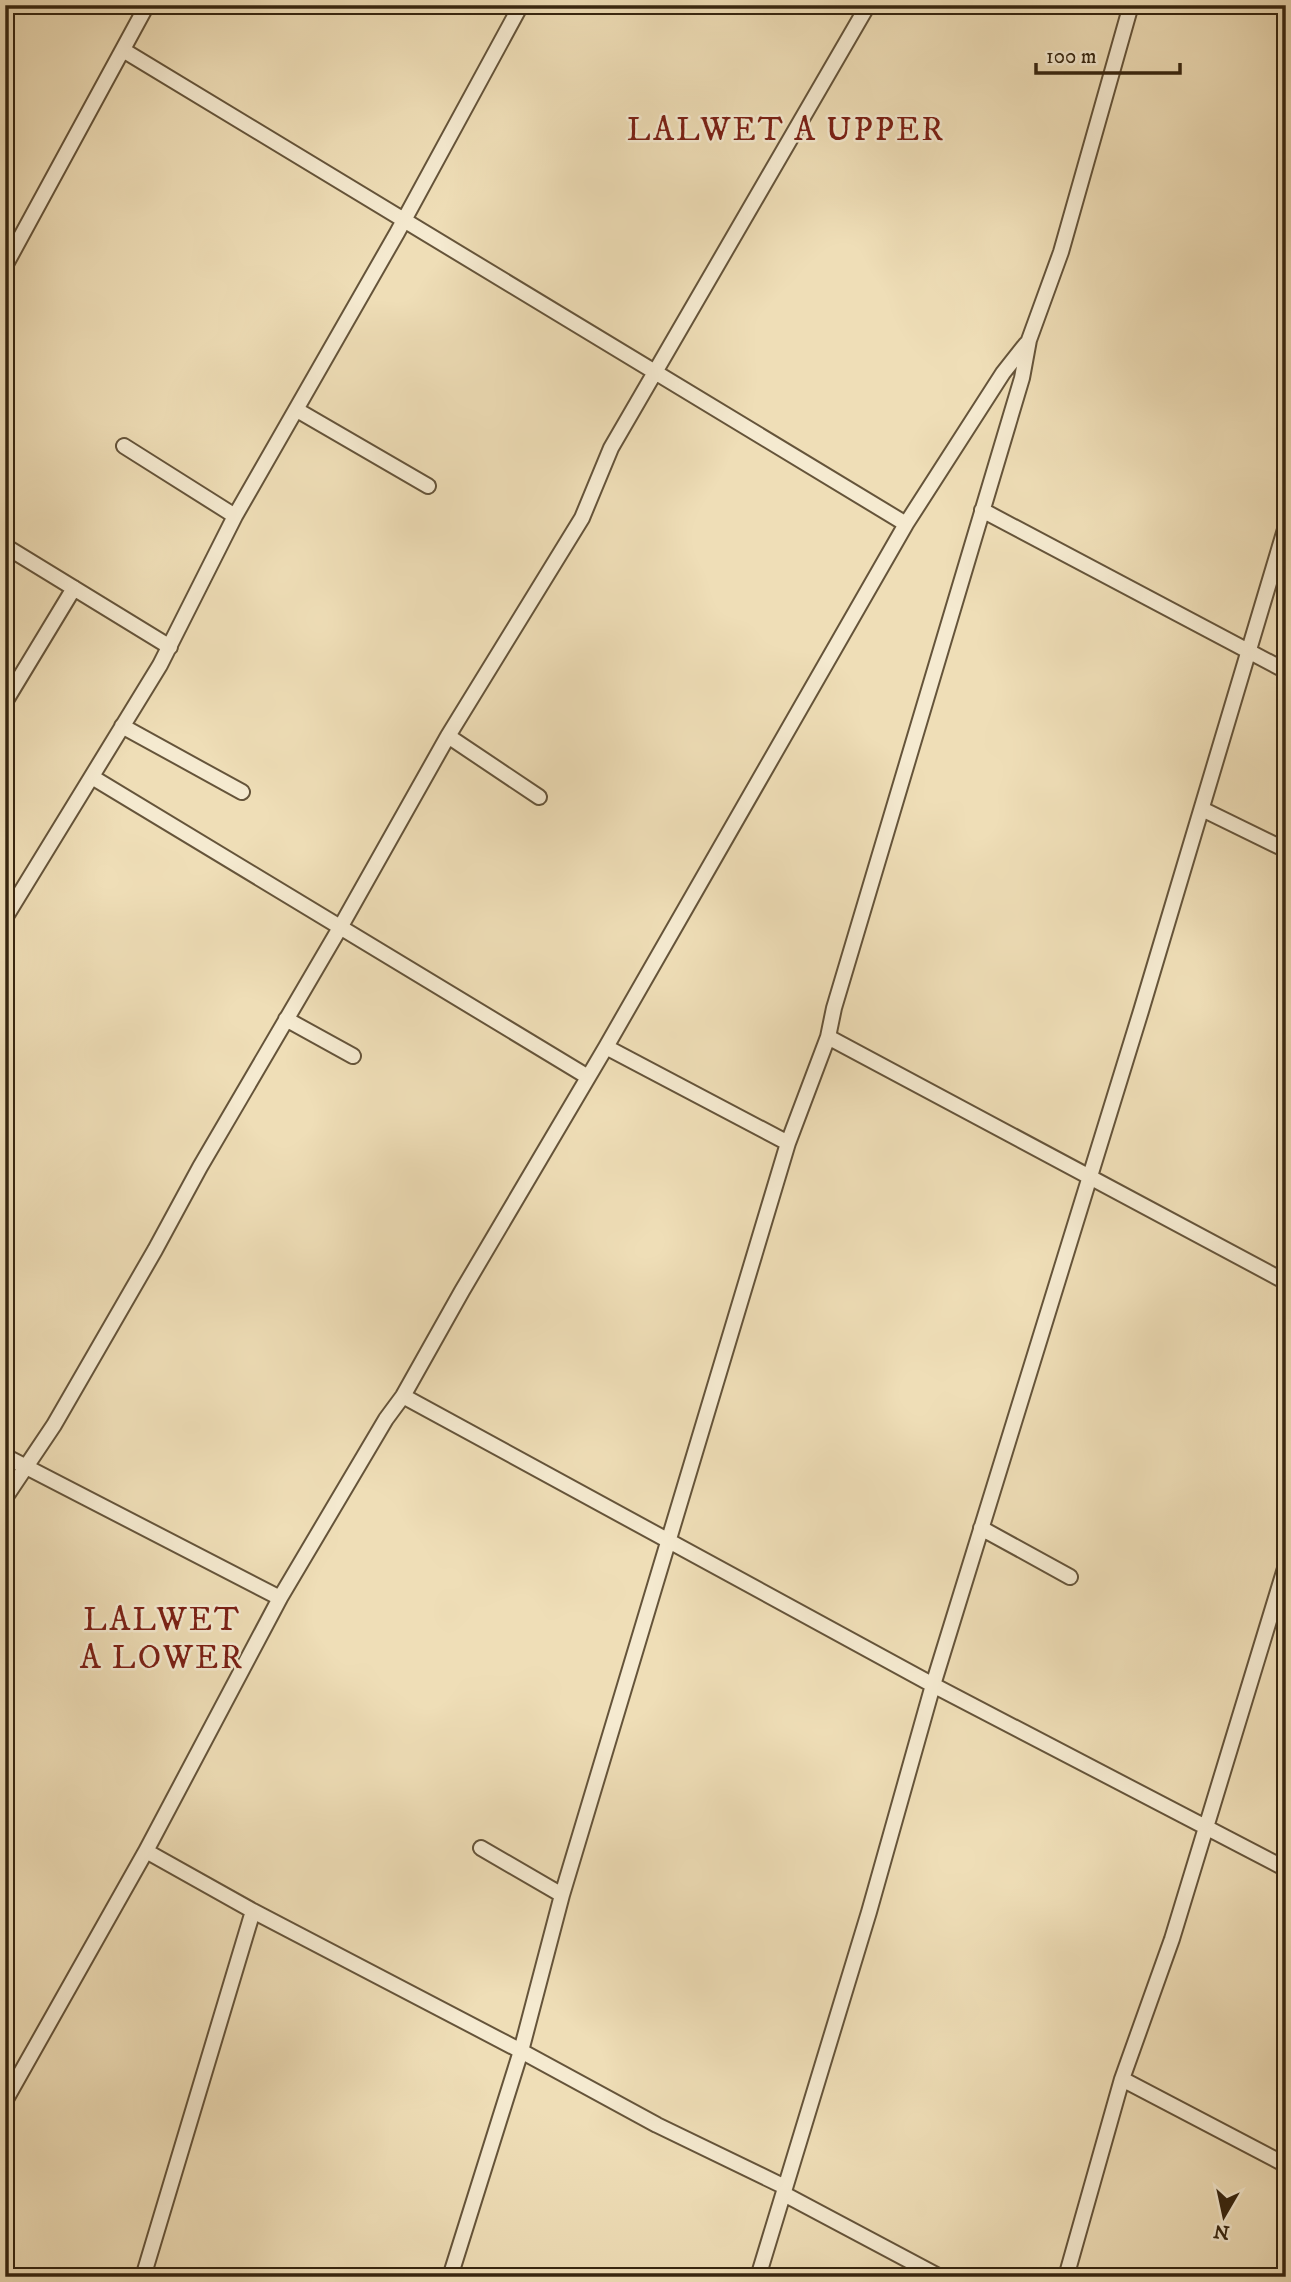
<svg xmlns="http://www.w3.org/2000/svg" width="1291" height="2282" font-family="'IM FELL DW Pica',serif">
<rect width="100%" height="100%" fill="#efdeb7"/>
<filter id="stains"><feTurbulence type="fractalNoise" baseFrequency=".00286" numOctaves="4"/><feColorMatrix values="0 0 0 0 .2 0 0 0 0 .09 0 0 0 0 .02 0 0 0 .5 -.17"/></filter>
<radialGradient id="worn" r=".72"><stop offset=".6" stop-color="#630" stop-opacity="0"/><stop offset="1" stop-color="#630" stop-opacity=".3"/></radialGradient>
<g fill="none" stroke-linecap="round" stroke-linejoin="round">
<defs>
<path id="minor" d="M123,50L906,524
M5,266L147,5
M297,410L428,486
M124,446L235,516
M982,510L1286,671
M5,546L170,647
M5,702L74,588
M122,726L242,792
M448,736L539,797
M92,777L588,1077
M1202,809L1286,850
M5,918L160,665L235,516L397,233L521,5
M286,1019L353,1056
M828,1037L1286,1282
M606,1047L788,1143
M403,1396L933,1685L1286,1869
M5,1456L280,1598
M5,1498L54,1425L155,1250L200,1167L341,926L448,736L582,518L611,448L868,5
M981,1528L1070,1577
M481,1848L562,1895
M146,1851L253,1911L521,2051L657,2125L785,2187
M1122,2079L1286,2165
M5,2101L146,1851L280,1598L386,1419L403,1396L462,1291L606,1047L906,524L1003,373L1026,344
M784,2194L940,2277
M814,2276L816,2277
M143,2277L253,1911
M450,2277L521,2051L562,1895L788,1143L828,1037L834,1008L1022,378L1029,340L1061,252L1131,5
M758,2277L869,1912L933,1685L1141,1011L1286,526
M1066,2277L1122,2079L1172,1939L1286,1565"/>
</defs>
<use href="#minor" stroke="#65543a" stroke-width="18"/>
<use href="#minor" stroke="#f5ead0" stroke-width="14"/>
</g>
<g text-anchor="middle" stroke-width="5" stroke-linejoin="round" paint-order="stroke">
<g font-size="33" letter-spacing="2" fill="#7a1f14" stroke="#f5ead0">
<text x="786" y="140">LALWET A UPPER</text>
<text x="162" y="1630">LALWET<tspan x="162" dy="38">A LOWER</tspan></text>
</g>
</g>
<rect width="1291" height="2282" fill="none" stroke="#efdeb7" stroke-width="28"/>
<rect x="7" y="7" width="1277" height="2268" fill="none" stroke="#372610" stroke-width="3.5"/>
<rect x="14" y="14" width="1263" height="2254" fill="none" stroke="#372610" stroke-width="2"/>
<g transform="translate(1224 2216) rotate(189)" stroke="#f5ead0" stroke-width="5" paint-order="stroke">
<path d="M0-5L12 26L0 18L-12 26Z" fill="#372610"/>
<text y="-10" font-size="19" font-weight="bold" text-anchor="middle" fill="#372610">N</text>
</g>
<path d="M1036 63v10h144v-10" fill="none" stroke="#372610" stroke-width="3.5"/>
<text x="1046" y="63" font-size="21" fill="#372610" stroke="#f5ead0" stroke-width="5" paint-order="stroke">100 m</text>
<rect width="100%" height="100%" filter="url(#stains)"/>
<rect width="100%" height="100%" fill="url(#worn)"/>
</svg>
